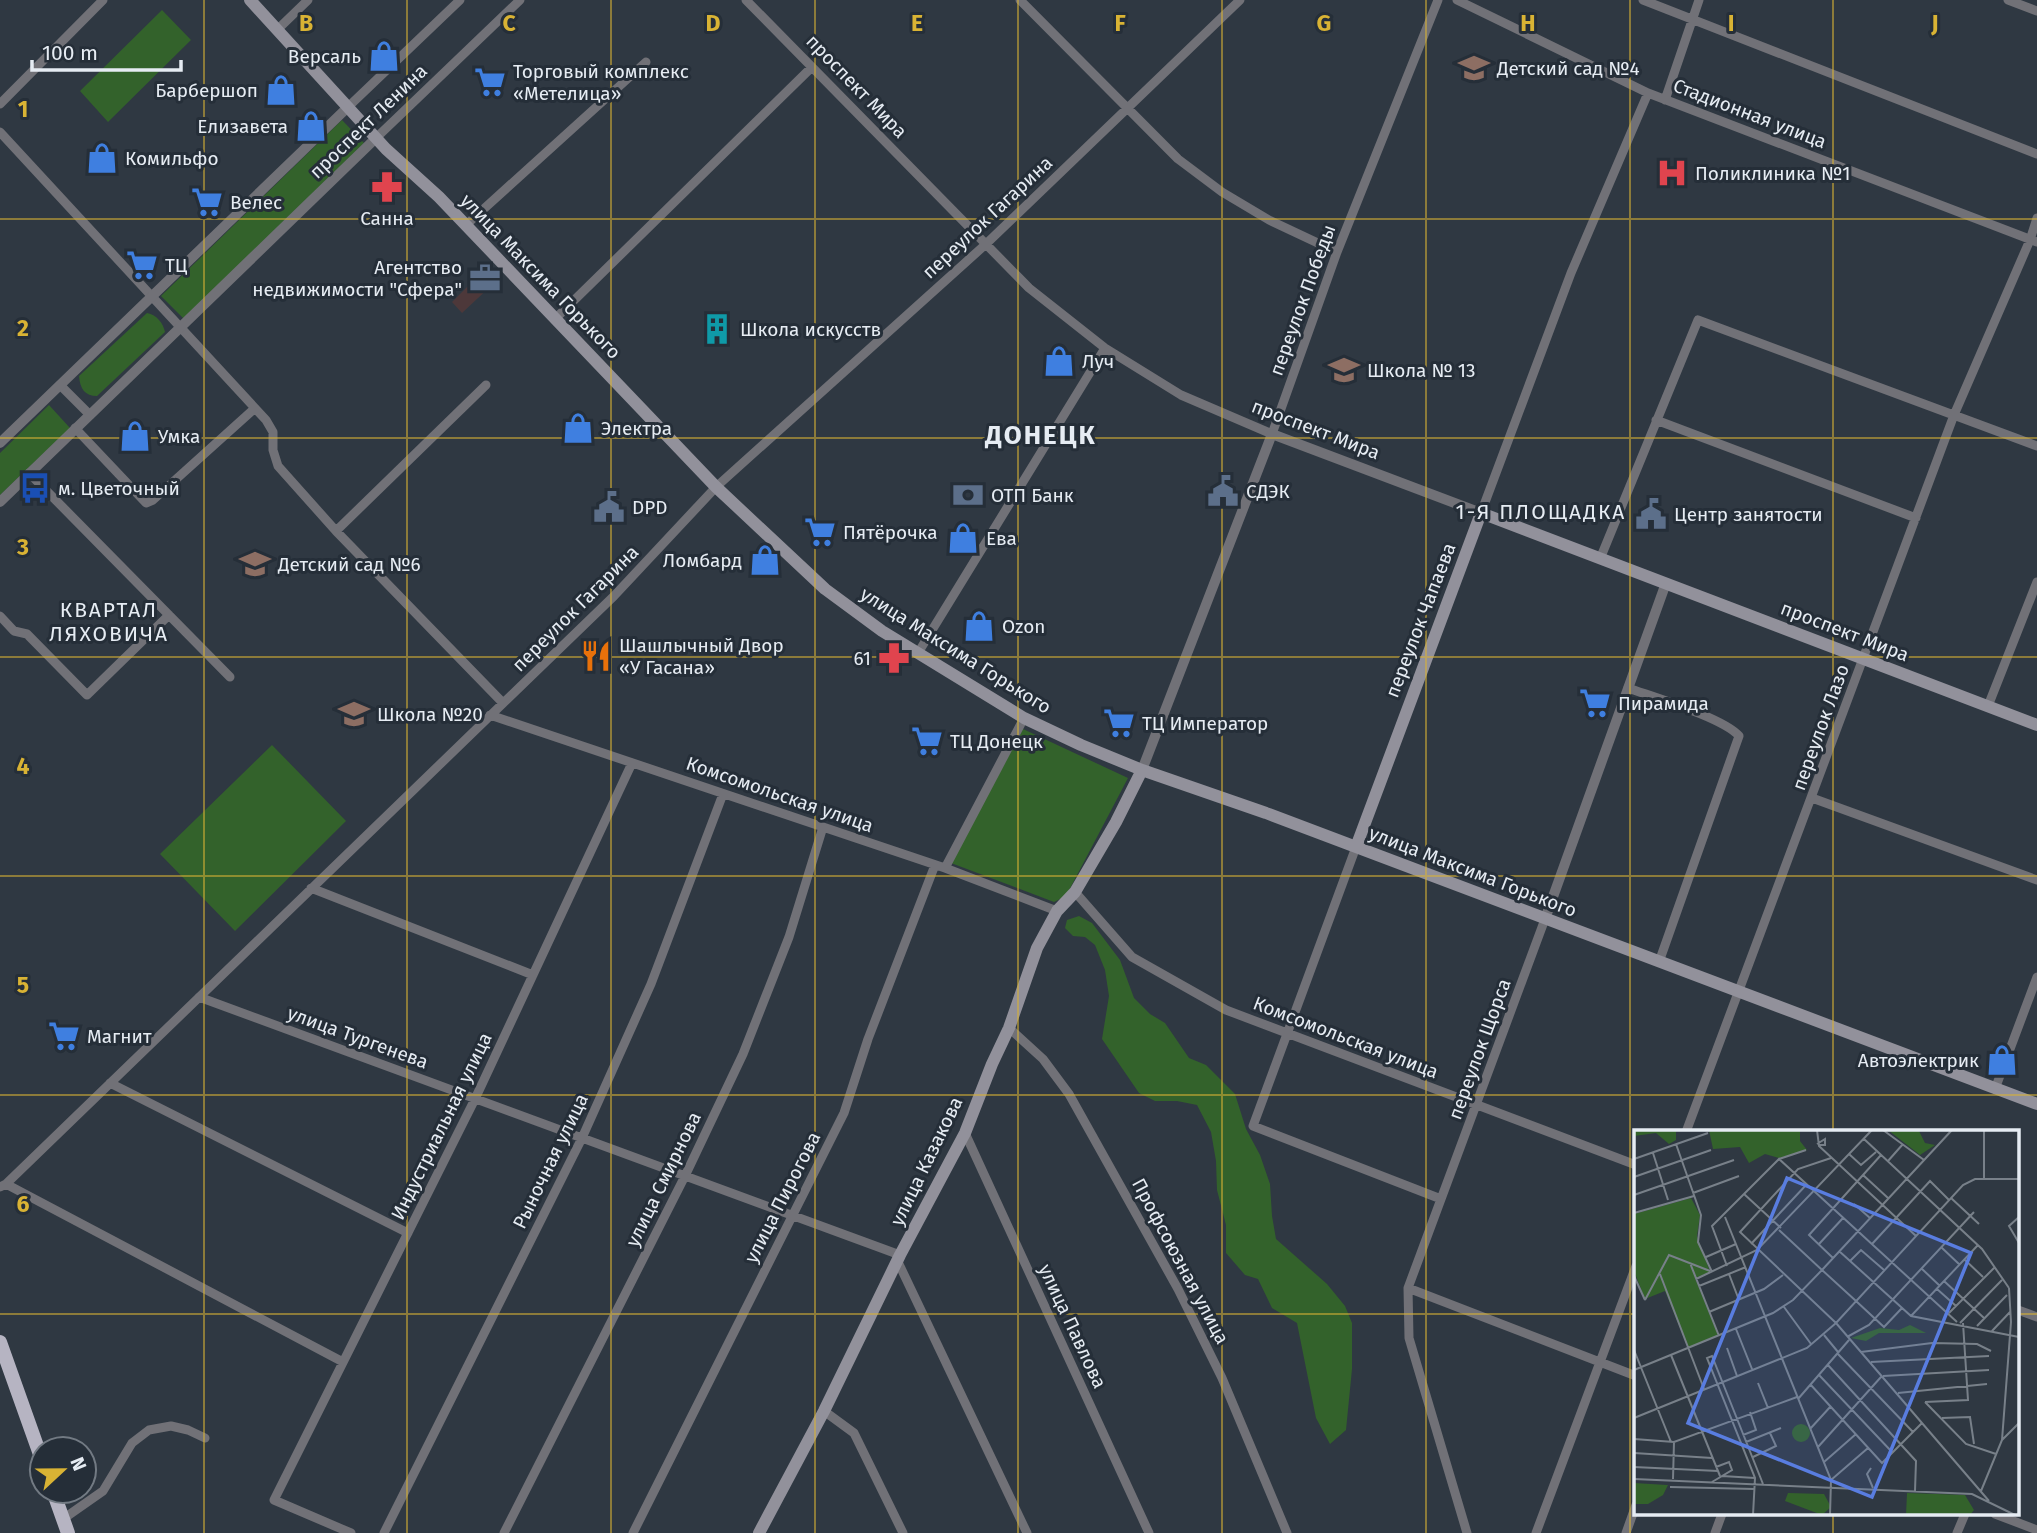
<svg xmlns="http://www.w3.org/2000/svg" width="2037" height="1533" font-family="'Fira Sans',sans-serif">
<rect width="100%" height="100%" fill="#2f3842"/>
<path fill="#4d383a" d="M488,279L493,284L462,313L452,302L474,280L480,286Z"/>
<path fill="#33622b" d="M162,10L191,40L108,122L80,91Z
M342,120L364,143L184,319L161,296Z
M147,313C157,315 163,323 165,332L97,396C85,396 80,389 79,376Z
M49,405L70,428L0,495V453Z
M1023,729L1128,778L1066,896L1054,902L951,863Z
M272,745L346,821L235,931L160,854Z
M1079,916L1092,923L1120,960L1134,998L1150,1014L1165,1023L1189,1058L1206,1065L1235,1094L1246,1129L1260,1155L1270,1184L1272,1216L1276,1239L1327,1284L1345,1306L1352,1323V1369L1346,1430L1330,1444L1316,1418L1297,1323L1272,1308L1258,1279L1245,1275L1226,1253V1225L1217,1190L1216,1161L1211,1132L1197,1105L1177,1101H1155L1139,1093L1102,1039L1109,996L1105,970L1095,945L1085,937L1073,936L1065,928L1067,920Z"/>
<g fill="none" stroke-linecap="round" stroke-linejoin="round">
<path stroke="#717177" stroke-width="9" d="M746,0L1029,288L1105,348L1181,395L1272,434L1337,252L1438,0
M1020,0L1178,159L1222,192L1269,220L1337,252
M1457,0L1648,93L2037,242
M1643,0L2037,154
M2008,0L2037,11
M278,29L308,0
M1665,100L1699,0
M0,104L103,0
M348,107L460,0
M0,132L266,420L273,432V450L278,466L336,531L503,703
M376,138L520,0
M466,225L646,62
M555,319L812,67
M60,385L90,415
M1656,420L1916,518
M75,428L146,503L153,500L255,408
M29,473L230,677
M1481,513L1571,273L1648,93
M336,531L486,385
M1600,559L1698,320L2037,446
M0,616L14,631L27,634L87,695L169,615
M918,653L1105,348
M1628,688C1653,697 1724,718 1739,736L1659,962
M1988,706L2037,582
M490,715L945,868L1057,911
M1812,798L2037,880
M1356,847L1253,1126L1441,1199
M945,868L1024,718
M311,888L533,975
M1075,892L1132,957L1226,1010L1636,1165
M199,997L900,1255
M1009,1028L1043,1059L1069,1094L1178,1289L1222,1378L1287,1533
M110,1083L408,1233
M1995,1089L2037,977
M1686,1132L1954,415L2030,240L2037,218
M965,1133L1149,1533
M6,1184L343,1362
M0,1187L6,1184L614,596L716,487L986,244L1240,0
M898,1262L1027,1533
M1408,1288L1636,1376
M2018,1310L2037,1317
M824,1411L854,1433L903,1533
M1995,1514L2037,1530
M63,1519L103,1491L132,1443L149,1430L171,1426L188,1430L205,1438
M351,1533L274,1500L475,1099L632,763
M384,1533L582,1138L651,984L723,794
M504,1533L685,1176L743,1054L789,937L823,827
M633,1533L844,1113L868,1039L935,865
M1467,1533L1409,1338L1408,1288L1545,919
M1536,1533L1636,1266
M1626,1533L1636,1505
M1715,1533L1722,1514
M1957,1533L1965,1514"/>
<path stroke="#717177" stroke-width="10" d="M0,443L348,107
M0,502L376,138
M1142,770L1272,434L1481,513
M1545,919L1666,583"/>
<path stroke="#92919b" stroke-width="12" d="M250,0L386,149L439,197L716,487L825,589L882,631L1024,718L1081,745L1142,770L1266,813L2037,1104
M1356,847L1481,513L2037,725
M759,1533L824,1411L900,1255L965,1133L992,1064L1009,1028L1037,948L1057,911L1075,892L1116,822L1142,770"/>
<path stroke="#b6b4c2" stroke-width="14" d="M0,1342L42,1460
M53,1491L68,1533"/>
</g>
<path fill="none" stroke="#d9b334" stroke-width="2" stroke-opacity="0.55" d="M204,0V1533M407,0V1533M611,0V1533M815,0V1533M1018,0V1533M1222,0V1533M1426,0V1533M1630,0V1533M1833,0V1132M0,219H2037M0,438H2037M0,657H2037M0,876H2037M0,1095H2037M0,1314H1636M2018,1314H2037M1833,1514V1533"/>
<defs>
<symbol id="shop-bare" viewBox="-9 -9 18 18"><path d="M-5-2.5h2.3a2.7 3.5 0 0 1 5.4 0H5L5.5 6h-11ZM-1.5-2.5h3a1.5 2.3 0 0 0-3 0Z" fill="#3f7fe0" stroke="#252e38" stroke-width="2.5" paint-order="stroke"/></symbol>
<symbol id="school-bare" viewBox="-9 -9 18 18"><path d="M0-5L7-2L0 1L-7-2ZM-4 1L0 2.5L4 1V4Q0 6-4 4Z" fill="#8d6e63" stroke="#252e38" stroke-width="2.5" paint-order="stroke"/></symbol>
<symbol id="supermarket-bare" viewBox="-9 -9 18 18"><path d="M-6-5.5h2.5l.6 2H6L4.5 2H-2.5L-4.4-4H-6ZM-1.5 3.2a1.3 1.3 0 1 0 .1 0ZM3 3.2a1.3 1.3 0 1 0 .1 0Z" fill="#3f7fe0" stroke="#252e38" stroke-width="2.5" paint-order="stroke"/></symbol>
<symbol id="hospital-bare" viewBox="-9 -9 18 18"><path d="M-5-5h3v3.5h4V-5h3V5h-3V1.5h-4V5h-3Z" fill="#e0444e" stroke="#252e38" stroke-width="2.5" paint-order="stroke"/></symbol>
<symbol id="pharmacy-bare" viewBox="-9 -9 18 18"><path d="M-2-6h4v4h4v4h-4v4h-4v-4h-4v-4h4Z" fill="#e0444e" stroke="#252e38" stroke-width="2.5" paint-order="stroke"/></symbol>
<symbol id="office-bare" viewBox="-9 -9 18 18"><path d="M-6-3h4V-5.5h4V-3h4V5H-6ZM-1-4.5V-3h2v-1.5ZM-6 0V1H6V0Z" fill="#5c6f8a" stroke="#252e38" stroke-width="2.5" paint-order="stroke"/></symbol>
<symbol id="building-bare" viewBox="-9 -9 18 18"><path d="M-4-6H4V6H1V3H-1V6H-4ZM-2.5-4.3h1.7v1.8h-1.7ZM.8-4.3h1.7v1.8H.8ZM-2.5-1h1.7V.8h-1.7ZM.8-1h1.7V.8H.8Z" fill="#0f9aa8" stroke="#252e38" stroke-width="2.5" paint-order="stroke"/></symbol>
<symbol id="bus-bare" viewBox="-9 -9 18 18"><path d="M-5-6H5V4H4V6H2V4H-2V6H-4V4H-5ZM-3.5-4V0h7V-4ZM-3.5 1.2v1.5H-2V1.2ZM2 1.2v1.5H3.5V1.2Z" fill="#1a4fb4" stroke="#252e38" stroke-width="2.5" paint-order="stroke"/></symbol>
<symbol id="civic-bare" viewBox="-9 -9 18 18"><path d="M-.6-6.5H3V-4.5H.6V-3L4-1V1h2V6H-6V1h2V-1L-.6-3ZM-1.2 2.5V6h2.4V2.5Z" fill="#5c6f8a" stroke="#252e38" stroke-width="2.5" paint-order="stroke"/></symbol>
<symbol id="bank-bare" viewBox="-9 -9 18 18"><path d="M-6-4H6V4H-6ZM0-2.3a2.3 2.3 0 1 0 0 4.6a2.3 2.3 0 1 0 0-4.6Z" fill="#5c6f8a" stroke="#252e38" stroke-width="2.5" paint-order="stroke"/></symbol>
<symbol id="restaurant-bare" viewBox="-9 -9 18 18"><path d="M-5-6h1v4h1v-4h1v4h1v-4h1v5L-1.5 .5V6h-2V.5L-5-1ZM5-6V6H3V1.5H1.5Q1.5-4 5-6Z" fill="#e8710a" stroke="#252e38" stroke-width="2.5" paint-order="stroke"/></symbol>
</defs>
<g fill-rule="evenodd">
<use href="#shop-bare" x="362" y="34" width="44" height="44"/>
<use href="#school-bare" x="1452" y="46" width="44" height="44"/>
<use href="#supermarket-bare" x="468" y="60" width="44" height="44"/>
<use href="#shop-bare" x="259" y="68" width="44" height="44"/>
<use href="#shop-bare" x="289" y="104" width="44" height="44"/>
<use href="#shop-bare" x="80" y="136" width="44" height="44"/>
<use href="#hospital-bare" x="1650" y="151" width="44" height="44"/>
<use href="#pharmacy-bare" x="365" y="165" width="44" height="44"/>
<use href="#supermarket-bare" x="185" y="180" width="44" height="44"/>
<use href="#supermarket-bare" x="120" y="243" width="44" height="44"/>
<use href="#office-bare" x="463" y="256" width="44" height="44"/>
<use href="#building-bare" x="695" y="307" width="44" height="44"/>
<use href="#shop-bare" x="1037" y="339" width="44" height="44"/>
<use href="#school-bare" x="1322" y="348" width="44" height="44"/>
<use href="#shop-bare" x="556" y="406" width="44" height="44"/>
<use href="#shop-bare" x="113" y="414" width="44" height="44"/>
<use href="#bus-bare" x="13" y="466" width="44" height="44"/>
<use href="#civic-bare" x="1201" y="469" width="44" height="44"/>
<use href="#bank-bare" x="946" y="473" width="44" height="44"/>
<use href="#civic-bare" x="587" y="485" width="44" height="44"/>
<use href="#civic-bare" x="1629" y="492" width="44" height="44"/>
<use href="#supermarket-bare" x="798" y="510" width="44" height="44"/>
<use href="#shop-bare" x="941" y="516" width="44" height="44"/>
<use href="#shop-bare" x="743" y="538" width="44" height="44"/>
<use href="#school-bare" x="233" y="542" width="44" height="44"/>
<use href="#shop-bare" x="957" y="604" width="44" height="44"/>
<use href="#restaurant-bare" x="574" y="634" width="44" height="44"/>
<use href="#pharmacy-bare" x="872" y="636" width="44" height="44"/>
<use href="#supermarket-bare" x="1573" y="681" width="44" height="44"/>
<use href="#school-bare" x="332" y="692" width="44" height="44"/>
<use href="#supermarket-bare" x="1097" y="701" width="44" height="44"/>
<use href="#supermarket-bare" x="905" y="719" width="44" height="44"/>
<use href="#supermarket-bare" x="42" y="1014" width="44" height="44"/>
<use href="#shop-bare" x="1980" y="1038" width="44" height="44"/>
</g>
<g text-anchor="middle" stroke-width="6" stroke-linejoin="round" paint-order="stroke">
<g font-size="19" fill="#e6ecf3" stroke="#252e38" text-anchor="start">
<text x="361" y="63" text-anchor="end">Версаль</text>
<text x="1497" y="75">Детский сад №4</text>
<text x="513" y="78">Торговый комплекс<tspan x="513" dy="22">«Метелица»</tspan></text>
<text x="258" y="97" text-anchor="end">Барбершоп</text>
<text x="288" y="133" text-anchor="end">Елизавета</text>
<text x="125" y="165">Комильфо</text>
<text x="1695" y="180">Поликлиника №1</text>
<text x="230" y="209">Велес</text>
<text x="387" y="225" text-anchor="middle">Санна</text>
<text x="165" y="272">ТЦ</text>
<text x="462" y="274" text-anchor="end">Агентство<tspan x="462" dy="22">недвижимости "Сфера"</tspan></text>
<text x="740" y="336">Школа искусств</text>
<text x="1082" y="368">Луч</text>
<text x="1367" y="377">Школа № 13</text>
<text x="601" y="435">Электра</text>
<text x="158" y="443">Умка</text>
<text x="58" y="495">м. Цветочный</text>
<text x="1246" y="498">СДЭК</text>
<text x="991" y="502">ОТП Банк</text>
<text x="632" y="514">DPD</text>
<text x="1674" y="521">Центр занятости</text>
<text x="843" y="539">Пятёрочка</text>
<text x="986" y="545">Ева</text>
<text x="742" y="567" text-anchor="end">Ломбард</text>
<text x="278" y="571">Детский сад №6</text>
<text x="1002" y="633">Ozon</text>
<text x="619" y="652">Шашлычный Двор<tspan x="619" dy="22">«У Гасана»</tspan></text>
<text x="871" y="665" text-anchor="end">61</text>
<text x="1618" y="710">Пирамида</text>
<text x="377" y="721">Школа №20</text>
<text x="1142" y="730">ТЦ Император</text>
<text x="950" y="748">ТЦ Донецк</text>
<text x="87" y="1043">Магнит</text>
<text x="1979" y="1067" text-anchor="end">Автоэлектрик</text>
</g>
<g font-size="19" fill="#e6ecf3" stroke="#252e38">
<text transform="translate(857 86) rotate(46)" y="7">проспект Мира</text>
<text transform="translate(1750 113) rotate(21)" y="7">Стадионная улица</text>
<text transform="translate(368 121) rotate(-44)" y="7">проспект Ленина</text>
<text transform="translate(987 217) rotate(-43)" y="7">переулок Гагарина</text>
<text transform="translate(541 276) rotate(46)" y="7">улица Максима Горького</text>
<text transform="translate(1302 300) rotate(-70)" y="7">переулок Победы</text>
<text transform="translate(1316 429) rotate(21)" y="7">проспект Мира</text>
<text transform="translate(575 608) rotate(-45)" y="7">переулок Гагарина</text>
<text transform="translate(1420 620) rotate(-69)" y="7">переулок Чапаева</text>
<text transform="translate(1845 631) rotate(21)" y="7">проспект Мира</text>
<text transform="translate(956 650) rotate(32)" y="7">улица Максима Горького</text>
<text transform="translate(1820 727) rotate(-70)" y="7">переулок Лазо</text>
<text transform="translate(780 794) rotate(19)" y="7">Комсомольская улица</text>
<text transform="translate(1473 871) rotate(21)" y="7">улица Максима Горького</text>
<text transform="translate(358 1037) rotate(20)" y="7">улица Тургенева</text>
<text transform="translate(1346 1037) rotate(21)" y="7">Комсомольская улица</text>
<text transform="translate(1479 1049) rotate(-70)" y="7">переулок Щорса</text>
<text transform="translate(441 1126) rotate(-64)" y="7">Индустриальная улица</text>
<text transform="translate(550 1161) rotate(-64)" y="7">Рыночная улица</text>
<text transform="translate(926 1161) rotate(-64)" y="7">улица Казакова</text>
<text transform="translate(663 1179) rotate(-64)" y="7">улица Смирнова</text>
<text transform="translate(782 1197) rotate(-63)" y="7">улица Пирогова</text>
<text transform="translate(1181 1261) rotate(62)" y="7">Профсоюзная улица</text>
<text transform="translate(1073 1326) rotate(65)" y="7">улица Павлова</text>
</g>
<g font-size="21" letter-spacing="2" fill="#e6ecf3" stroke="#252e38">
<text x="1541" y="519">1-Я ПЛОЩАДКА</text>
<text x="109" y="617">КВАРТАЛ<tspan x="109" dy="24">ЛЯХОВИЧА</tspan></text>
</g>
<g font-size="26" font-weight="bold" letter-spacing="2" fill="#e6ecf3" stroke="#252e38">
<text x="1041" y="444">ДОНЕЦК</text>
</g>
</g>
<g transform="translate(1634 1130)">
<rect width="385" height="385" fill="#2f3842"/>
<path d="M0,0H42V10L35,14L22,3L0,6ZM75,0H166V11L173,20L145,28L131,24L115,33L106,17L79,19ZM254,0L285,1L291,13L301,15L286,25ZM57,68L66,85L63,106L76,142L61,148L84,205L54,218L31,161L11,169L0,141V84ZM276,195L292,203H245L232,211L217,208L246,198L265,200ZM158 303a9 9 0 1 1 18 0a9 9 0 1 1-18 0ZM0,353L33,355H34L29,365L14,374H0ZM154,363L190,364L197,377L188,385L151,371ZM273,363L331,365L340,380L336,385H272Z" fill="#33622b"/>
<path fill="none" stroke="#788089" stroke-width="2" d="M183,0L185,16L282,106M249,0L290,30M350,0V49M230,9L348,119L375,158M42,14L67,85L64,112L78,142M183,14L191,9V15H184M19,23L34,70M215,24L227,35L242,22M197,28L164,39L106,102L202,193M0,29L74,3M145,29L172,20M254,31L269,14M229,45L254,68M0,47L77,20M59,63L105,46M110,64L147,98M0,65L100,30M317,68L345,94M220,74L236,88M0,83L60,66M91,87L197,350L196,385M385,87L375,96L385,113M117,114L173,54M185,114L209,88M238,114L296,51L315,70M307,117L326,135M205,121L277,186L385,207M72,127L102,114M199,128L175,105L247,25M330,129L349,147M216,131L227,120L250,140M56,133L85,206M93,136L78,96L145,29L323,192M287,138L306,156M26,144L70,259M95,144L105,170M0,146L11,170M62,149L123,120L238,0M310,151L350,188M65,156L112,137M303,159L322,176M11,170L35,125L76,141M222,171L250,197L268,178M222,171L188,140L318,0M150,177L177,214M75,182L130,159L149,145M315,183L360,138M277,186L344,115M202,193L355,371M326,193L368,150M343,196L373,165M102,199L118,239M358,201L376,182M190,205L204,222M213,207L235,195L340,82M93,218L103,246M0,220L37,312M227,222L298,213L343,214L357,221M203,223L279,302M37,225L86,346M237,232L355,226M193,234L282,331L281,361M0,240L139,183L159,170L188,140L145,100M185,245L258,322M249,246L355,240M124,253L134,278M176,254L248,333L288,293M264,263L353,254M164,269L215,210M291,272L334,270L329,193M291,272L332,314L362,324M0,288L173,218L202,193L329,55L341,49H385M308,288L336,287L340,314M176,299L197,276M109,305L122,300L116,282M0,309L40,312L163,267M368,310L385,293M112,312L147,298M184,317L247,247M0,323L78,328M119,327L142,316L136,303M190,332L222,304M0,337L84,341M237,338L233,344L239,358M88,346L121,348M0,349L338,364L381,385M39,349L40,312M197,350L234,318M78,352L98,340L95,332L82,337M36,357L121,359M347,361L368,310L377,192L375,158M119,385L121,348L73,228L78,226L129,354"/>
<path fill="#597de0" fill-opacity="0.15" stroke="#597de0" stroke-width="3.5" d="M153,48L337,123L238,367L54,293Z"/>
<rect width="385" height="385" fill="none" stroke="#e6ecf3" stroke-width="3.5"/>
</g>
<g font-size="23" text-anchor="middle" font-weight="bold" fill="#d9b334" stroke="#252e38" stroke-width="6" stroke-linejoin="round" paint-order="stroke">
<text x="306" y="31">B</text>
<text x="509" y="31">C</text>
<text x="713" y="31">D</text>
<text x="917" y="31">E</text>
<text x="1120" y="31">F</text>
<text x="1324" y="31">G</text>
<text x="1528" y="31">H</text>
<text x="1731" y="31">I</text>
<text x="1935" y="31">J</text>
<text x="23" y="117">1</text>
<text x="23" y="336">2</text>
<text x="23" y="555">3</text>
<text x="23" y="774">4</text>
<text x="23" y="993">5</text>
<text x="23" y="1212">6</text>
</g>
<g transform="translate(63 1470) rotate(68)"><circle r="33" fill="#252e38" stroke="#727a83" stroke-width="2"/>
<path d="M0-5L12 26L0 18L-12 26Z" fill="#d9b334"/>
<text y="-10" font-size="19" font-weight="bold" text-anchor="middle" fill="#e6ecf3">N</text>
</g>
<path d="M32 60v10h149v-10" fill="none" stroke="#e6ecf3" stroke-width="3.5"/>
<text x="42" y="60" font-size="21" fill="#e6ecf3" stroke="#252e38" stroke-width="5" paint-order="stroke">100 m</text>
</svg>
